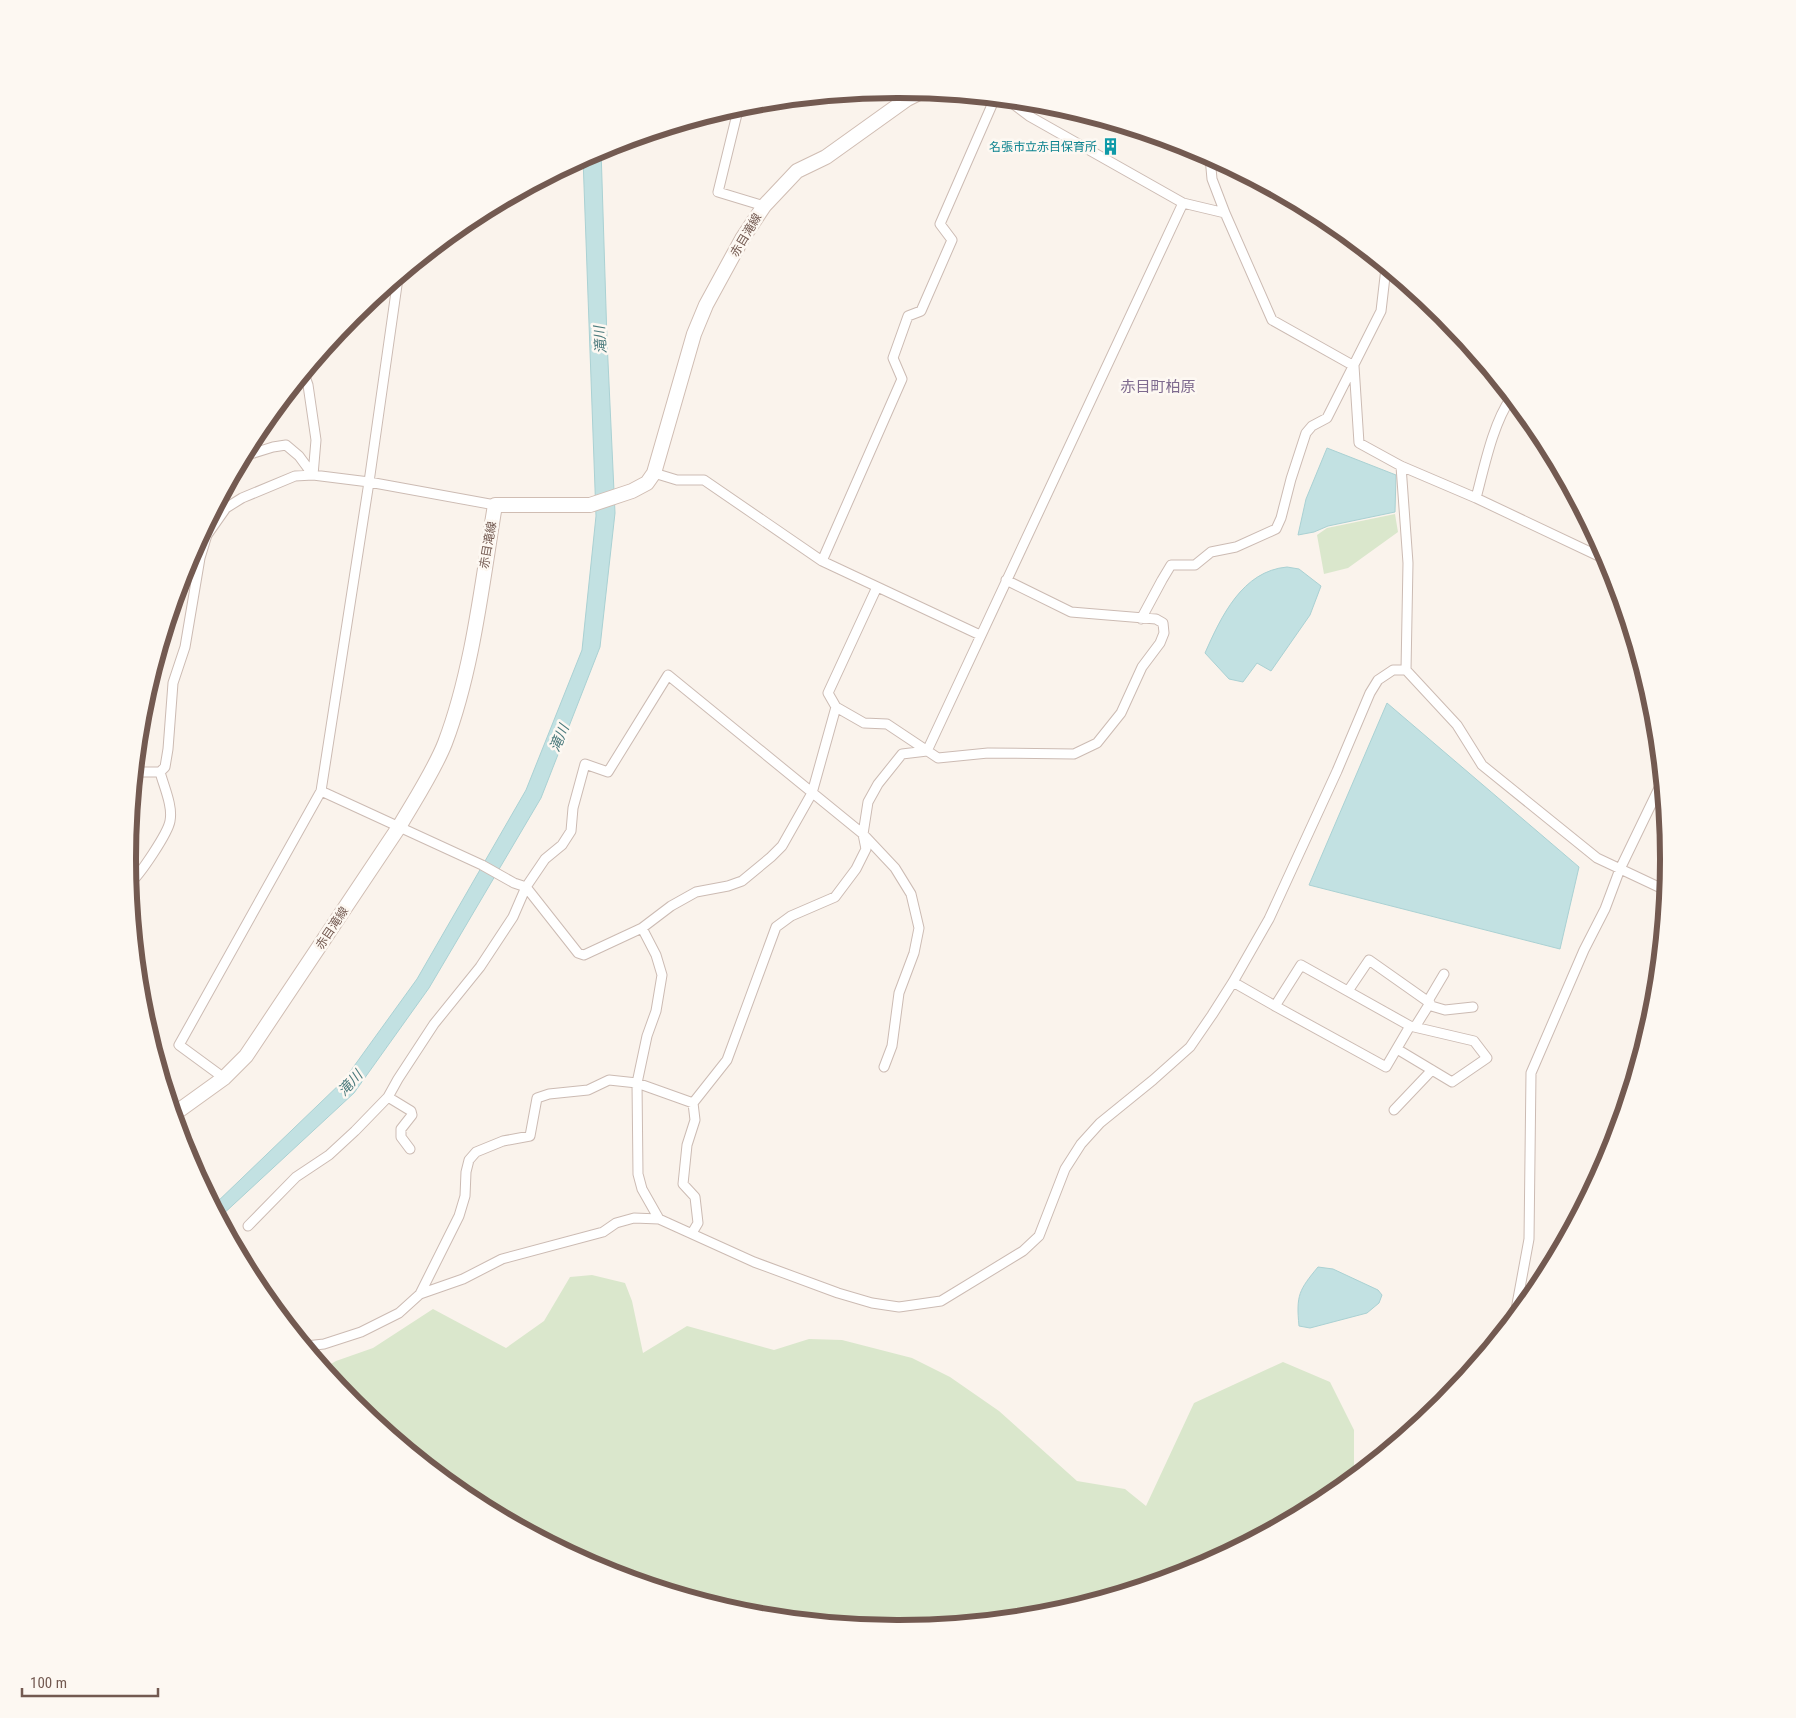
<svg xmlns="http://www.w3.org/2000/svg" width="1796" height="1718" font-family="'Roboto Condensed','Noto Sans JP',sans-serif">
<rect width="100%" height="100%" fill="#faf3ec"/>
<path fill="#dae7cc" d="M1395,514L1398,532L1348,568L1324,574L1317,535L1327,528Z
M592,1275L625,1283L632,1301L643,1353L687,1326L774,1350L809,1339L842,1340L912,1358L950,1377L999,1411L1077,1481L1125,1489L1146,1506L1194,1403L1283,1362L1330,1382L1354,1430V1476L1326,1500L1192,1571L1048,1615L898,1629L747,1614L603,1571L470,1499L353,1403L324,1368L336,1361L373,1348L433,1309L506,1348L544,1321L570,1277Z"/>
<path fill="#c2e1e2" stroke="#aad1d3" d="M601,149L607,340L615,513L600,647L541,798L429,988L354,1093L220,1217L214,1205L344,1080L417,979L526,790L582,650L596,516L583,158Z
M1327,448L1396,475L1395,512L1328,526L1314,532L1298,535L1306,499Z
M1287,567L1299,569L1321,586L1310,615L1271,671L1257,663L1243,682L1229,679L1205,653C1221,617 1242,571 1287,567Z
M1387,703L1579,867L1560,949L1309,885Z
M1318,1267L1333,1269L1378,1290L1382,1295L1379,1303L1367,1313L1310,1328L1299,1326C1296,1295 1299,1290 1318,1267Z"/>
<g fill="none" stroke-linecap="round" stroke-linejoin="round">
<defs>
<path id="street" d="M1008,100L1029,116L1183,203L1225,213L1272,320L1354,366L1359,443L1401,466L1476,498L1607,560
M739,106L718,192L764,206
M1210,157L1212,179L1225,213
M304,374L308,385L316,440L313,475
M244,456L273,447L286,445L299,456L313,475
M1401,466L1408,563L1406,670L1457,725L1482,765L1597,858L1665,890
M654,473L677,480H704L822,561L980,635
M1476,498C1484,468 1493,423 1511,398
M822,561L902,379L893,358L908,316L921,311L952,240L940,224L995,98
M877,587L828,693L836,707L864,723L887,724L938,758L988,753L1074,754L1097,743L1121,713L1142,667L1160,643L1164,633L1163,623L1156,619L1071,612L1006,580
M1141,619L1162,580L1171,565H1195L1211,552L1236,547L1276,529L1281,518L1291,479L1306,433L1312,426L1327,418L1381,311L1386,268
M927,751L1183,203
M136,772H160L165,767L168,749L173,683L185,647L200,558L207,535L226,508L242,498L295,476L313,475L369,482L495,505
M321,791L482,865L514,883L526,887L578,953L584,955L642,928L671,906L696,892L728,886L742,881L771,857L782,846L812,793L836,707
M130,883C140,875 168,833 170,821C173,806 164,787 160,772
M642,928L656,955L662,975L656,1011L647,1036L637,1083L638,1174L642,1189L659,1219
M1233,982L1275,1006L1386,1067L1410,1026
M1348,991L1369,960L1430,1003L1415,1027
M1428,1001L1444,974
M1428,1005L1445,1010L1473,1007
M1275,1006L1301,965L1410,1026L1474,1041L1487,1058L1452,1082L1397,1049
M224,1078L179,1045L321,791L369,482L398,278
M388,1097L411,1111L412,1115L401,1129V1137L410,1149
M1394,1110L1432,1070
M248,1226L296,1177L329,1155L355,1131L388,1097L398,1079L434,1024L480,967L513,917L526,887L545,859L562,845L571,831L573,808L585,764L608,772L668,675L863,834L895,868L911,894L919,928L914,953L899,993L892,1046L884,1067
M692,1233L698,1223L695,1197L683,1184L687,1145L695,1120L693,1103L727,1060L776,927L791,916L835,897L856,869L866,849L863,834L868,802L878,784L902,754L927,751
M420,1294L459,1216L465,1196L466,1172L469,1160L476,1152L503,1141L530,1136L537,1098L549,1094L588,1090L609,1080L637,1083L693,1103
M1515,1315L1529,1239L1531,1073L1584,950L1605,909L1620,869L1661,784
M306,1346L324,1344L361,1332L399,1313L420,1294L463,1279L502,1259L603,1232L616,1223L634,1218L659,1219L754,1262L838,1293L872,1303L899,1307L941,1301L1023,1251L1039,1236L1065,1169L1081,1144L1100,1123L1153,1080L1190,1047L1212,1015L1233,982L1269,919L1337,771L1370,693L1378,680L1393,670H1406"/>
<path id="secondary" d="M174,1114L224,1078L246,1056L399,827C414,801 434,771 445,743C473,669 482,583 495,505H590L632,491L647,483L654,473L694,334L706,305L742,239L764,206L797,171L826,157L907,99L923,91"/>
</defs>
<use href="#street" stroke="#ccbbb3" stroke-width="11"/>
<use href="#secondary" stroke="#d0bdb3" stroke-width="16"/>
<use href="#street" stroke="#fff" stroke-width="9"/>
<use href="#secondary" stroke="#fff" stroke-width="14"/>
</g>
<defs>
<symbol id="building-bare" viewBox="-9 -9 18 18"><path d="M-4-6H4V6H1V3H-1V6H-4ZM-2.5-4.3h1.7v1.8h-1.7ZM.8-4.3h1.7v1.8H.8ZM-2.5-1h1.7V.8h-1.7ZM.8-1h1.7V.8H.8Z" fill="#0f9aa8" stroke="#fdf8f2" stroke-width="2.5" paint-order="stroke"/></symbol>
</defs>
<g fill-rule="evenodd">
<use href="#building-bare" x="1098" y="134" width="25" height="25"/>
</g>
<g text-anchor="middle" stroke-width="5" stroke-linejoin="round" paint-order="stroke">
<g font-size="12" fill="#0d838f" stroke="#fdf8f2" text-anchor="end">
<text x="1097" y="151">名張市立赤目保育所</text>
</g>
<g font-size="12" fill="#735a51" stroke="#fdf8f2">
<text transform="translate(746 235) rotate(-59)" y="4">赤目滝線</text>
<text transform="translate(488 545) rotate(-80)" y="4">赤目滝線</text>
<text transform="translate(332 928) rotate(-56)" y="4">赤目滝線</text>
</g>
<g font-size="14" font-style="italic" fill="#4a7a7c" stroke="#fdf8f2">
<text transform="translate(600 340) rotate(-94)" y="5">滝川</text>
<text transform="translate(559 738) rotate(-67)" y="5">滝川</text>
<text transform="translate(350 1083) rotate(-48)" y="5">滝川</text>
</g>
<g font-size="15" fill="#7e6a8e" stroke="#fdf8f2">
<text x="1158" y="392">赤目町柏原</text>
</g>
</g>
<path d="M0 0H1796V1718H0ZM897 98H899A761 761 0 0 1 1660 859V859A761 761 0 0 1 899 1620H897A761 761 0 0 1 136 859V859A761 761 0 0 1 897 98Z" fill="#fdf8f2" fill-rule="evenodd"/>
<path fill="none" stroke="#735a51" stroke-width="6" d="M897 98H899A761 761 0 0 1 1660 859V859A761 761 0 0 1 899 1620H897A761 761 0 0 1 136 859V859A761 761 0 0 1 897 98Z"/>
<path d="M22 1688v8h136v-8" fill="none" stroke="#735a51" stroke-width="2.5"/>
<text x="30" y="1688" font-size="15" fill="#735a51" stroke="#fdf8f2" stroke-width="4" paint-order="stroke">100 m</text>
</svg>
